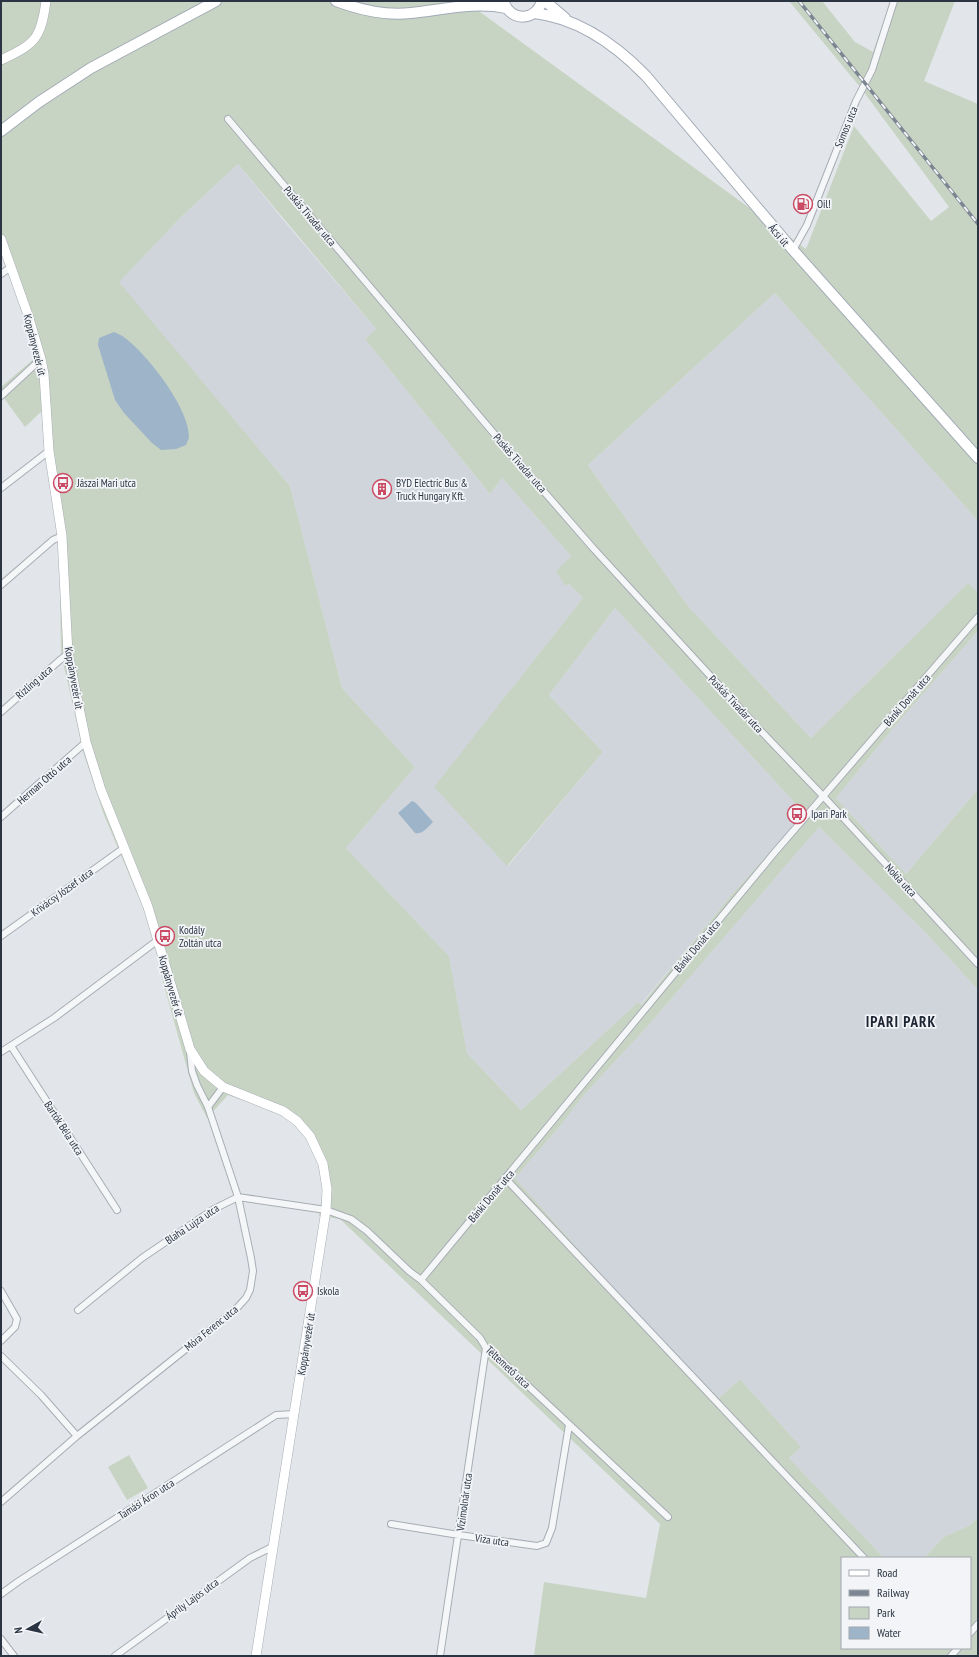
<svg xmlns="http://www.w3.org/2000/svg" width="979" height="1657" font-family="'PT Sans Narrow',sans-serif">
<rect width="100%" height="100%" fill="#e2e6ea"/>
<path fill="#d0d5dc" d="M238,164L284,221L376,329L365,339L490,494L502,478L571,556L565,586L569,584L583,598L435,787L508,866L603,752L549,695L615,608L795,803V824L734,892L640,1005L638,1002L521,1110L467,1053L449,956L346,848L415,767L342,688L290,486L118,282L181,217Z
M775,293L978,521V592L968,583L811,738L688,606L588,465Z
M978,631V789L906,874L836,798L895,726Z
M819,827L927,934L978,990V1517L970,1525L944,1537L924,1558H884L789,1458L801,1447L740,1379L719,1398L687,1366L589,1261L515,1178L561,1125L583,1096L647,1027Z"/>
<path fill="#c8d4c3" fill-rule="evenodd" d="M1,1H465L806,249L854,126L931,221L949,207L860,87L789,1H822L855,42L873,52L891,1H955L924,81L978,104V521L775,293L588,465L688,606L811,738L968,583L978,592V631L895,726L836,798L906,874L978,789V990L927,934L819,827L647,1027L583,1096L561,1125L515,1178C582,1253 648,1328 719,1398L740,1379L801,1447L789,1458L884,1558H842V1648H970V1558H924L944,1537L970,1525L978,1517V1656H534L544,1582L646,1598L660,1524L340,1219L319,1216C320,1206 324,1195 323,1185C321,1158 306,1131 283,1116C270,1108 243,1101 228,1095L207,1118L194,1093L163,982L151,927L104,815L84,755L61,653L59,546L43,410L25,427L1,394V387L36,357L25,323L28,321L1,250ZM238,164L376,329L365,339L490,494L502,478L571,556L556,571L565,586L569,584L583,598L434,787L507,866L603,752L549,695L615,608L795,803L785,814L795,824L734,892L641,1005L638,1002L521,1110L467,1053L449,956L346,848L415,767L342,688L290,486L119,282L181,217Z
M129,1455L148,1488L127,1500L108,1467Z"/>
<path fill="#9eb5c9" d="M114,332C118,334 122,335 125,338C147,354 189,408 189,436C189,439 187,442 186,445L176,449L161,450L152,443L124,413L115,400L98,345L99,338Z
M412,801L416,803L433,822C428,827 422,835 415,833L398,813Z"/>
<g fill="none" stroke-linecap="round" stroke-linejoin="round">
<defs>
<path id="street" d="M228,119L507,449L593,548L759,729L824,797L978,964
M793,250L807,225L856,101L872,70L894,1
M1,274L11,267
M1,396L41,359
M1,488L49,451
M1,585L53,540L62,536
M1,712L60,660L68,654
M1,817L86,742
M1,936L124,848
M11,1046L117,1210
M1,1052L54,1018L158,940
M208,1107L223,1087
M506,1179L864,1558
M421,1280L775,852L978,617
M1,1291L17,1319L15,1327L1,1341
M78,1310L142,1258L214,1209L238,1197L326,1210L351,1219L367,1231L409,1271L421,1280L480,1338L486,1348L492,1352L668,1517
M1,1356L41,1395L77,1436
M1,1502L77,1436L236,1309L246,1298L250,1290L253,1271L251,1258L238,1197L208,1107L197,1085L192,1071L190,1052
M391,1524L459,1535L537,1546L546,1543L552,1528L569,1425
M1,1594L19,1581L276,1415L295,1414
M970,1633L978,1624
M1,1639L14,1656
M115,1656L250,1558L272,1547
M440,1656L486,1348
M951,1656L958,1648"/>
<path id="secondary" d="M1,60C35,44 41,39 46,1
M1,239L28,315L41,359L44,374L49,451L62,536L68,654L86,742L101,790L148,907L190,1049L204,1071L223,1087L283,1111L297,1121L310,1136L323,1164L327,1189L326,1210L256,1656"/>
<path id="primary" d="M336,1C360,10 385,16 411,13C442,10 475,1 506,8
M545,1L565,18
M504,3C512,22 536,21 542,1
M534,13C578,18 616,45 646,76L793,250L978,458
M1,131L39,102L91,68L216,1"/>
</defs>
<use href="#street" stroke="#a7adb4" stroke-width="8"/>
<use href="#secondary" stroke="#a7adb4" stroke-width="10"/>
<use href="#primary" stroke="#a2aab6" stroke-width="12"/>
<use href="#street" stroke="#f5f6f8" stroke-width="6"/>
<use href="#secondary" stroke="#fff" stroke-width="9"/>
<use href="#primary" stroke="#fff" stroke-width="10"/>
<defs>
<path id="rail" d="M799,1L978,224"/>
</defs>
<use href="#rail" stroke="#7c8693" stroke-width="3.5"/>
<use href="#rail" stroke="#f2f4f7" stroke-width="2" stroke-dasharray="6" stroke-linecap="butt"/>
</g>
<defs>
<symbol id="fuel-ring" viewBox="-11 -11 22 22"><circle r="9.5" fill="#f2f4f7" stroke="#cb4b64" stroke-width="1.5"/><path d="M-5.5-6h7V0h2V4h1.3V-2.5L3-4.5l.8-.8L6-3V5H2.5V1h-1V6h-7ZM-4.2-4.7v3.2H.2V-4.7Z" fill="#cb4b64"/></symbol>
<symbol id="bus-ring" viewBox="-11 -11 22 22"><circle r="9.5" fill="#f2f4f7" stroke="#cb4b64" stroke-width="1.5"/><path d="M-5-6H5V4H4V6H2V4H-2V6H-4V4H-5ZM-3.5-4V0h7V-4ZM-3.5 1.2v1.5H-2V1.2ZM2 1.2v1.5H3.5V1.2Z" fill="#cb4b64"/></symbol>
<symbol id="building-ring" viewBox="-11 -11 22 22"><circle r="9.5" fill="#f2f4f7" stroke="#cb4b64" stroke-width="1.5"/><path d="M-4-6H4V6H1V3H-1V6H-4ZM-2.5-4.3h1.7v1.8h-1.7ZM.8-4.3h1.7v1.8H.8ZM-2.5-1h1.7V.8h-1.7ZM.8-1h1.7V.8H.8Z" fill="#cb4b64"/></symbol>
</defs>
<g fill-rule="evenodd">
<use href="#fuel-ring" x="792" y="193" width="22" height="22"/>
<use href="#bus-ring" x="52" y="472" width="22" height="22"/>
<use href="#building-ring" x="371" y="478" width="22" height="22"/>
<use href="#bus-ring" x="786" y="803" width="22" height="22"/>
<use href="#bus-ring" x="154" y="925" width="22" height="22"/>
<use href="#bus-ring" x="292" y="1280" width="22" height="22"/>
</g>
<g text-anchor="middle" stroke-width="3.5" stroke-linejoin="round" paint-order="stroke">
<g font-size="11" fill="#2a3442" stroke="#f2f4f7">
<text transform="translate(846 127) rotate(-68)" y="4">Somos utca</text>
<text transform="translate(310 216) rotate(50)" y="4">Puskás Tivadar utca</text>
<text transform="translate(779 235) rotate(50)" y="4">Ácsi út</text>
<text transform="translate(35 345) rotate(76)" y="4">Koppányvezér út</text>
<text transform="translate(520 463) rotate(49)" y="4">Puskás Tivadar utca</text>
<text transform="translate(74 678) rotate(80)" y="4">Koppányvezér út</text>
<text transform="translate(34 682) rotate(-41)" y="4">Rizling utca</text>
<text transform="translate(907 700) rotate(-49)" y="4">Bánki Donát utca</text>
<text transform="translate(736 704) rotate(47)" y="4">Puskás Tivadar utca</text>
<text transform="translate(44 780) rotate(-41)" y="4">Herman Ottó utca</text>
<text transform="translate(901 880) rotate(47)" y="4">Nokia utca</text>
<text transform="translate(62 892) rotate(-36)" y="4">Krivácsy József utca</text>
<text transform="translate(697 946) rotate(-50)" y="4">Bánki Donát utca</text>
<text transform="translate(171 986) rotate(74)" y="4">Koppányvezér út</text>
<text transform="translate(64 1128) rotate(57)" y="4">Bartók Béla utca</text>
<text transform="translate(491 1196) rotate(-50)" y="4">Bánki Donát utca</text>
<text transform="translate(192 1224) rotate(-34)" y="4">Blaha Lujza utca</text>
<text transform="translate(211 1328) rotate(-39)" y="4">Móra Ferenc utca</text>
<text transform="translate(306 1344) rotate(-81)" y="4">Koppányvezér út</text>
<text transform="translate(508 1367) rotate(43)" y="4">Téltemető utca</text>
<text transform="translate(146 1499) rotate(-33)" y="4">Tamási Áron utca</text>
<text transform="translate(464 1502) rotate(-82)" y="4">Vízimolnár utca</text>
<text transform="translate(492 1540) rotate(8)" y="4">Viza utca</text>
<text transform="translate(192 1599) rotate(-36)" y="4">Áprily Lajos utca</text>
</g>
<g font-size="11" fill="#2a3442" stroke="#f2f4f7" text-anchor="start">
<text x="817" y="208">Oil!</text>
<text x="77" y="487">Jászai Mari utca</text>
<text x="396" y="487">BYD Electric Bus &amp;<tspan x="396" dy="13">Truck Hungary Kft.</tspan></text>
<text x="811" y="818">Ipari Park</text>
<text x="179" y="934">Kodály<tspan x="179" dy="13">Zoltán utca</tspan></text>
<text x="317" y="1295">Iskola</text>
</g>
<g font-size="15" font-weight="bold" letter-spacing="1" fill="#1d2533" stroke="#f2f4f7">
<text x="901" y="1027">IPARI PARK</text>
</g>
</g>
<rect width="979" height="1657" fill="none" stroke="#2a3442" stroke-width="4"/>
<rect x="841" y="1557" width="130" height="92" fill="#f2f4f7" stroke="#a2a7af"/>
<rect x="849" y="1570" width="20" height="6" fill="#ffffff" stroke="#a2a7af"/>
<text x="877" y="1577" font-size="12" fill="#2a3442">Road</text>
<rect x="849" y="1590" width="20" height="6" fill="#7c8693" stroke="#a2a7af"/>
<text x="877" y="1597" font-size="12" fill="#2a3442">Railway</text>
<rect x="849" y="1607" width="20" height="12" fill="#c8d4c3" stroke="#a2a7af"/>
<text x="877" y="1617" font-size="12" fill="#2a3442">Park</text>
<rect x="849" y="1627" width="20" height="12" fill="#9eb5c9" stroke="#a2a7af"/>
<text x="877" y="1637" font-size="12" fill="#2a3442">Water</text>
<g transform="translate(28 1629) rotate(262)" stroke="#f2f4f7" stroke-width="3" paint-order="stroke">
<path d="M0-3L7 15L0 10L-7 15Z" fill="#2a3442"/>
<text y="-6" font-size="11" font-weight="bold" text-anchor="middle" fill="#2a3442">N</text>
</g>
</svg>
